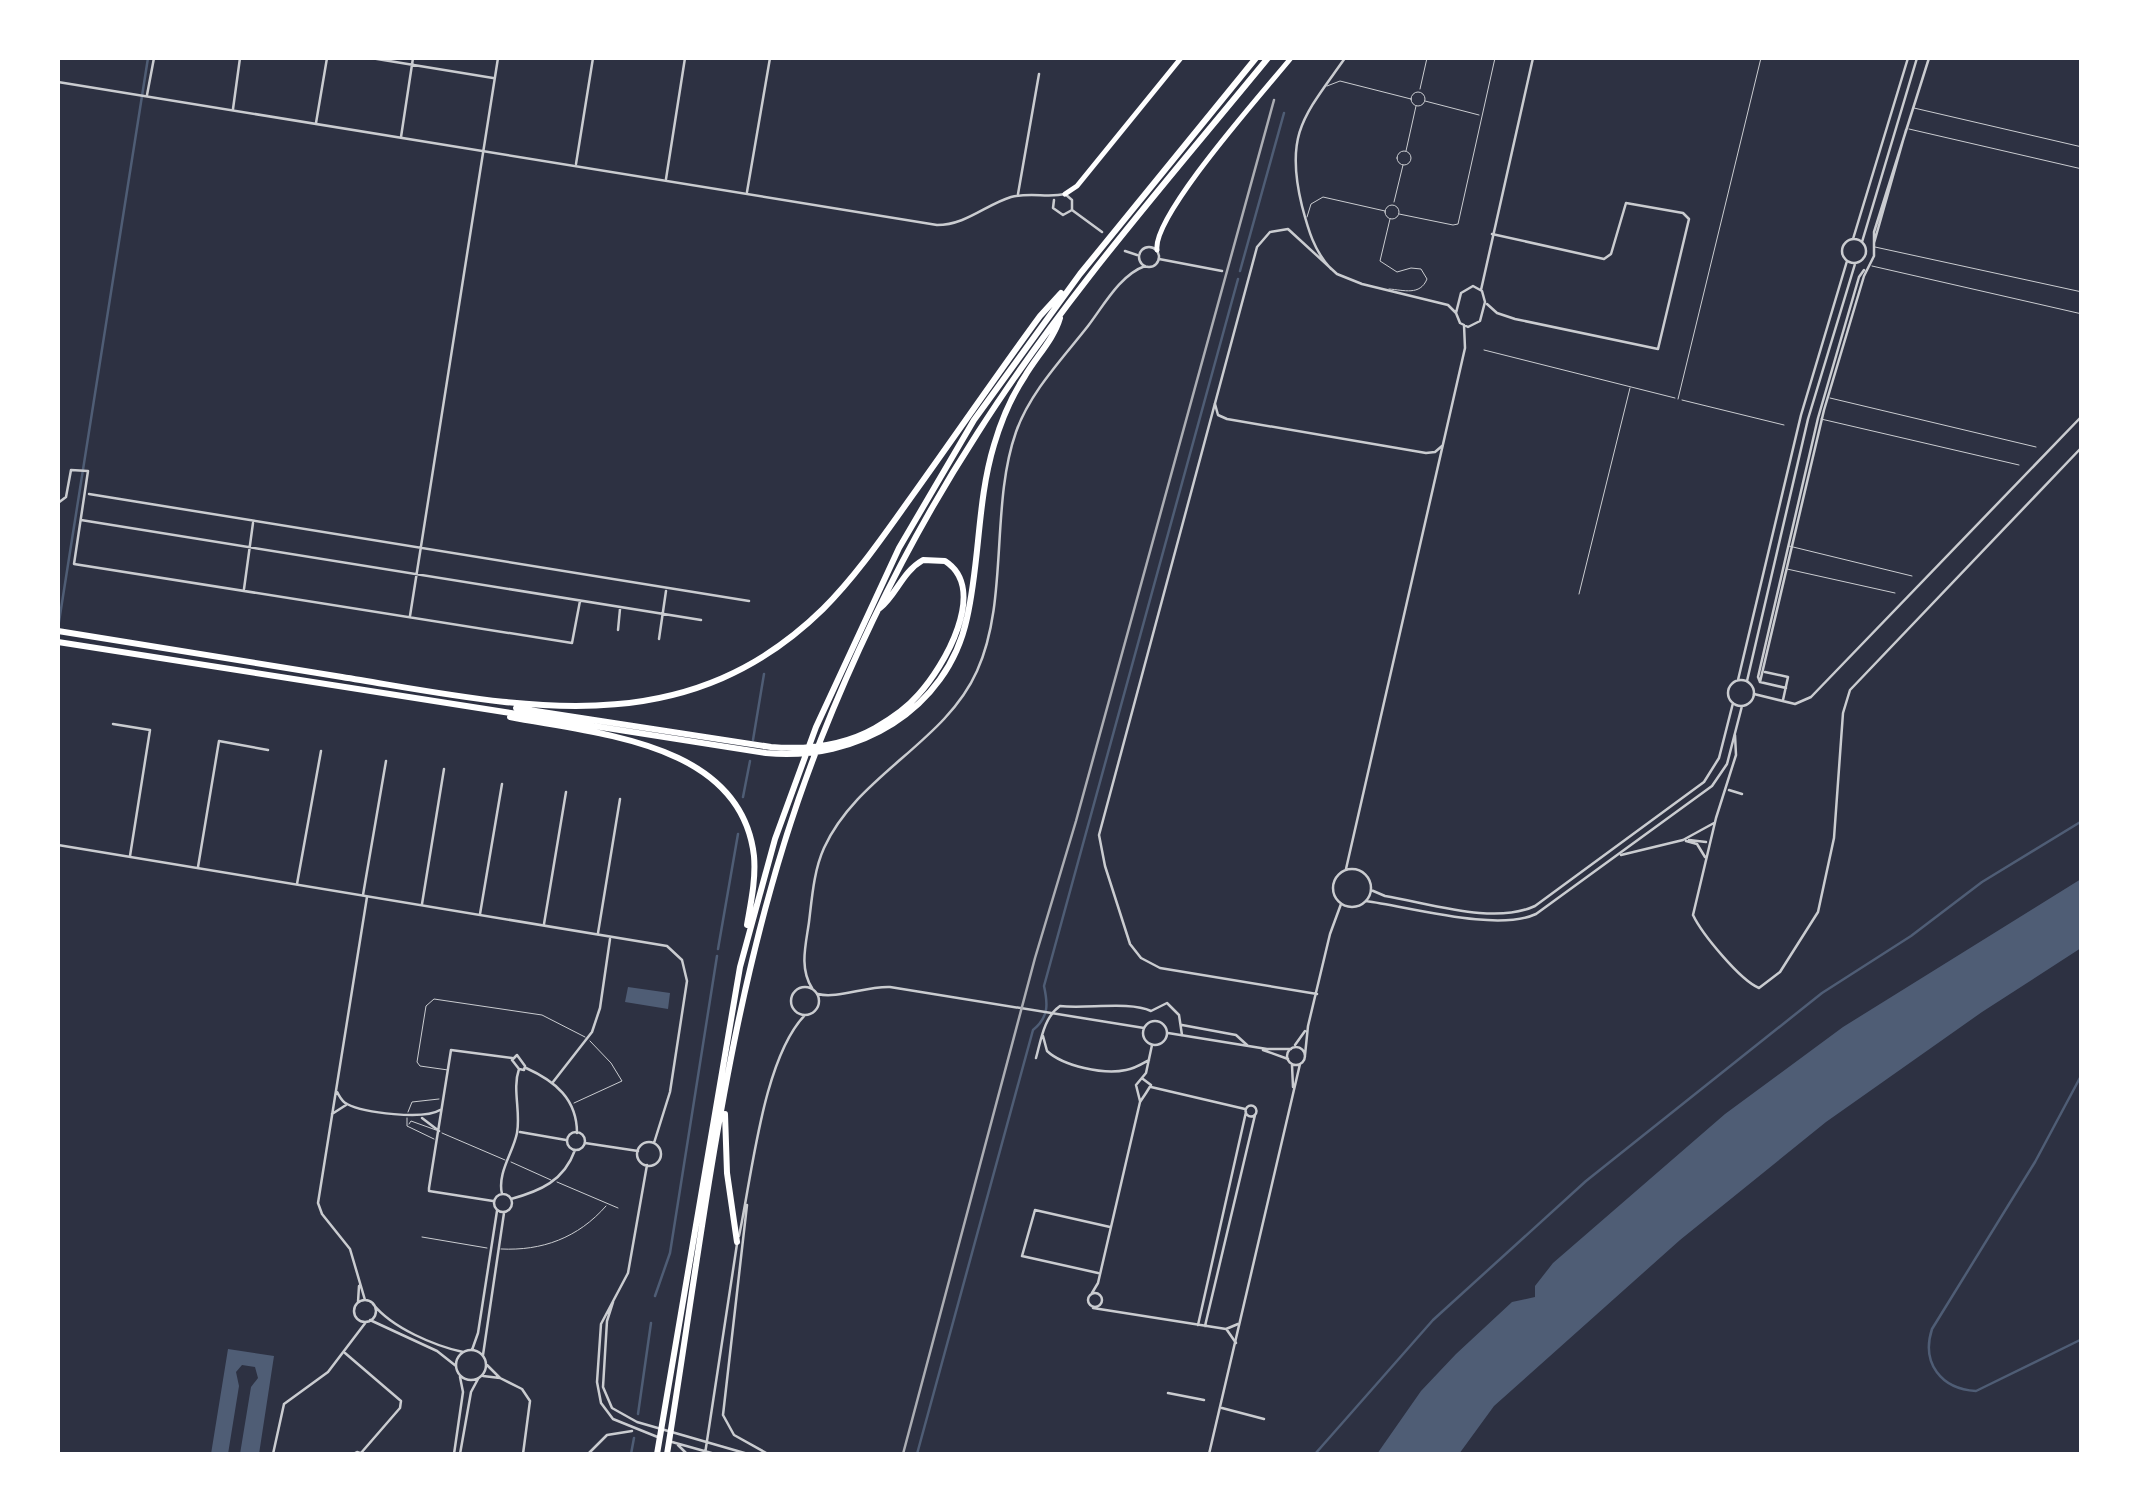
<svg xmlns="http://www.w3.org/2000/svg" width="2139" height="1512" font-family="'Public Sans',sans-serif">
<rect width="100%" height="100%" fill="#2d3142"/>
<path fill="#4f5d75" d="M2081,879V948L1982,1012L1826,1122L1680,1240L1494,1406L1459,1454H1377L1421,1391L1456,1354L1512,1302L1535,1297V1286L1553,1263L1725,1114L1843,1027Z
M628,987L670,993L668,1009L625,1002Z
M228,1349L274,1356L259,1454H240L251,1387L258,1378L255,1367L242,1365L236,1372L239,1386L228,1454H211Z"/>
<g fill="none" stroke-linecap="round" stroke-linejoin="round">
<path stroke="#4f5d75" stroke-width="2.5" d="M1240,271L1284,113
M58,628L148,58
M753,740L764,674
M743,797L750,761
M718,949L738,834
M2082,1074L2035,1162L1932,1329C1921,1363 1941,1389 1976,1391L2082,1339
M655,1296L670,1253L717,956
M638,1414L651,1323
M631,1454L634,1438
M917,1454L1033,1030C1049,1017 1048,1004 1044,986L1238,279
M1315,1454L1433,1320L1586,1181L1822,993L1911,936L1982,882L2082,821"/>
<path stroke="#caccd0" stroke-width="1" d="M1327,86L1340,81L1411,99
M1420,89L1427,58
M1411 99a7 7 0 1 1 14 0a7 7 0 1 1-14 0Z
M1425,101L1479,115
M1914,108L2082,147
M1909,129L2082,169
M1397 158a7 7 0 1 1 14 0a7 7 0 1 1-14 0Z
M1406,151L1416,106
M1394,202L1403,165
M1385 212a7 7 0 1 1 14 0a7 7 0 1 1-14 0Z
M1399,214L1453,225L1458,224L1495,58
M1307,217L1311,204L1323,197L1385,211
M1875,247L2082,292
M1872,266L2082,314
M1389,289C1404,290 1420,296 1427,279L1421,269L1411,268L1397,272L1380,261L1390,219
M1830,398L2036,447
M1821,419L2019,465
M1789,546L1912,576
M1787,569L1895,593
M448,1070L420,1066L417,1062L426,1006L434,999L542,1015L585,1037
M574,1103L622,1081L611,1063L590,1041
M408,1112L412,1102L439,1099
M407,1118V1126L434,1139
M422,1237L487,1248
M501,1249C542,1251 578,1238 606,1206"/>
<path stroke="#caccd0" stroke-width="1" d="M1484,350L1675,398
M1678,399L1761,58
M1682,400L1784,425
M1579,594L1630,388
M409,1124L411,1121L436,1130
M442,1133L505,1160
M511,1162L551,1180
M557,1182L618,1208"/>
<path stroke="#caccd0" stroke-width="2.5" d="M371,58L493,78
M147,95L154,58
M233,109L240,58
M316,123L327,58
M401,137L413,58
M576,164L593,58
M666,179L685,58
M747,192L770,58
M1018,194L1039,74
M1874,243L1906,130
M1159,259L1222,271
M1487,304L1497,313L1515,319L1658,349L1689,219L1683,213L1626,203L1611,254L1604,259L1492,234
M1215,404L1218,415L1227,419L1426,453L1435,452L1442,446
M89,494L749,601
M58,503L66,497L71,470L88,471L74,564L572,643L580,601
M81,520L701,620
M244,589L253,523
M410,616L498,58
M618,630L620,609
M659,639L666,591
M1765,672L1788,677L1783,700
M1760,682L1824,410L1864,276L1874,256V232L1929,58
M1786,688L1760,682L1758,677L1818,418L1859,277L1864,270
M1754,694L1795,704L1811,697L2082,416
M113,724L150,730L130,856
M1735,735L1736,755L1716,818L1693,915C1702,934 1740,980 1759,988L1780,972L1818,912L1834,838L1843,713L1850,690L2082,447
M1729,790L1742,794
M1689,840L1706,842
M1686,841L1697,844L1705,857
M1621,855L1683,840L1714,823
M198,867L219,741L268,750
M297,884L321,751
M363,895L386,761
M422,904L444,769
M480,914L502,784
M544,924L566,792
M598,933L620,799
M1182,1025L1236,1035L1247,1045
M1043,1036L1047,1051C1063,1066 1104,1075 1126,1070C1134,1069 1142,1064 1149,1060
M517,1055L525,1066L524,1070L519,1069L512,1060Z
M1036,1058C1041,1040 1044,1017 1060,1006C1086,1009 1130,1001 1151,1011L1167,1003L1179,1015L1182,1035
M526,1068C555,1081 577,1099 577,1133
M1143,1079L1151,1085L1146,1093
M553,1082L592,1032L600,1008L610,939
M1151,1087L1245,1109
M337,1092C340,1097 342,1102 347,1104C364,1113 424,1120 440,1110
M1140,1101L1136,1085L1146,1073L1152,1045
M1245.5 1111a5.5 5.5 0 1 1 11 0a5.5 5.5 0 1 1-11 0Z
M332,1114L346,1105
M422,1118L439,1131
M520,1132L566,1140
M567 1141a9 9 0 1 1 18 0a9 9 0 1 1-18 0Z
M585,1143L638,1151
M494 1203a9 9 0 1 1 18 0a9 9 0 1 1-18 0Z
M502,1194C497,1173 513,1153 517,1133C521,1112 512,1089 519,1069
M511,1199C540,1191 564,1181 575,1150
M493,1201L429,1191V1188L451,1050L512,1058
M1098,1273L1022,1256L1035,1210L1110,1227
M1088 1300a7 7 0 1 1 14 0a7 7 0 1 1-14 0Z
M1092,1293L1098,1283L1140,1102L1146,1093
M365,1300L350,1249L322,1214L318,1203L367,897
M354 1311a11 11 0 1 1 22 0a11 11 0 1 1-22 0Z
M358,1302L359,1286
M373,1304C392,1328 435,1346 463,1352
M1093,1308L1226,1329L1238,1324
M370,1320L437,1351L456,1366
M1198,1325L1246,1112
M1205,1326L1255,1115
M1227,1330L1236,1343
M456 1365a15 15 0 1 1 30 0a15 15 0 1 1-30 0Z
M472,1350L478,1333L497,1211
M345,1353L401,1401L400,1408L361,1453
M483,1355L504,1213
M483,1376L500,1378L487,1365
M500,1378L522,1389L530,1401L523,1454
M1168,1393L1204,1400
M1222,1408L1264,1419
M273,1454L284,1404L328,1372L366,1322
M353,1454L357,1452L363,1454
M454,1454L463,1392L460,1377
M460,1454L471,1392L478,1379"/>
<path stroke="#caccd0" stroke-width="2.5" d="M58,82L937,225C966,225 985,205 1011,197C1030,192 1048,198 1065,194L1072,200V210
M1054,200L1053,208L1063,215L1072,210L1102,232
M1842 251a12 12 0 1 1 24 0a12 12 0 1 1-24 0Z
M1853,239L1908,58
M1862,242L1917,58
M1139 257a10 10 0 1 1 20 0a10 10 0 1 1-20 0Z
M1125,251L1137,255
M1331,269C1314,251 1308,229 1302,206C1284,133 1305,115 1345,58
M1337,274L1362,284L1448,305L1456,313
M1473,286L1482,291L1485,302L1480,321L1468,327L1460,323L1456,313L1461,293Z
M1481,290L1533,58
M1738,680L1801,415L1847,261
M1728 693a13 13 0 1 1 26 0a13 13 0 1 1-26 0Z
M1747,681L1808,419L1855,264
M58,845L667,946L682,960L687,981L670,1092L654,1143
M1333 888a19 19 0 1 1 38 0a19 19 0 1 1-38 0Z
M1346,869L1465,348L1464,325
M1371,890L1385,896C1429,903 1494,925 1535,906L1704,782L1719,758L1733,703
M1366,901C1410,907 1497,932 1536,914L1712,786L1727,764L1742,706
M791 1001a14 14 0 1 1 28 0a14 14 0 1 1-28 0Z
M812,988C799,968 806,944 809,922C812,897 814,870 824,848C857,775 945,743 977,671C1009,601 990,506 1016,432C1030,392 1063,358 1088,326C1104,305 1120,275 1145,266
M818,994C837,999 866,986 890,987L1144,1028
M1317,994L1160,968L1141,958L1130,944L1105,866L1099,835L1257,247L1270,232L1288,229L1337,274
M1143 1033a12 12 0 1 1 24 0a12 12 0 1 1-24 0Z
M1168,1033L1267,1049H1291
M1295,1045L1305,1031
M1287 1056a9 9 0 1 1 18 0a9 9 0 1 1-18 0Z
M1263,1050L1288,1059
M1305,1055L1308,1026L1330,934L1341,904
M1292,1065L1293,1087
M637 1154a12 12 0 1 1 24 0a12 12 0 1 1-24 0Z
M647,1165L628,1273L601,1324L597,1382L601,1403L613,1419L660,1438
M747,1205L723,1415L734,1435L768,1454
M739,1236C752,1176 763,1058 805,1015
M613,1302L607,1321L603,1387L612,1408L637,1422L748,1454
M672,1442L715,1454
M678,1445L687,1454
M588,1454L607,1435L632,1431
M705,1454L737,1244
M1209,1454L1300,1064"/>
<path stroke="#fff" stroke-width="5" d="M1065,194L1077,186L1181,58
M1157,250C1152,216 1265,90 1291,58"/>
<path stroke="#fff" stroke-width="6" d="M58,631C152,647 247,662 342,677C516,705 681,748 823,609C857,575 884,535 912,496C955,436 996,376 1040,316L1061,293
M58,642L766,753C856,762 947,711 967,618C980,561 977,501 994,445C1001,421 1011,397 1025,376C1036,357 1054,339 1060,318
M516,708L771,747C808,750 843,746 875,728C891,719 906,709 918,695C944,667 989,589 945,561L923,560C902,572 897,594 880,608
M510,717C597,734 741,742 754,856C756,879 751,902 747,925
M725,1114L727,1173L737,1242
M657,1454L740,967L775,839L816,727L899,548L974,420L1080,274L1256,58
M667,1454C706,1215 730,966 821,739C863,633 915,530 977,434C1062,300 1168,180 1268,58"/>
<path stroke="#abadb3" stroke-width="2.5" d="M903,1454L1035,958L1076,821L1274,100"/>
</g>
<rect width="2139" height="1512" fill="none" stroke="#ffffff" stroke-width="120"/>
</svg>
